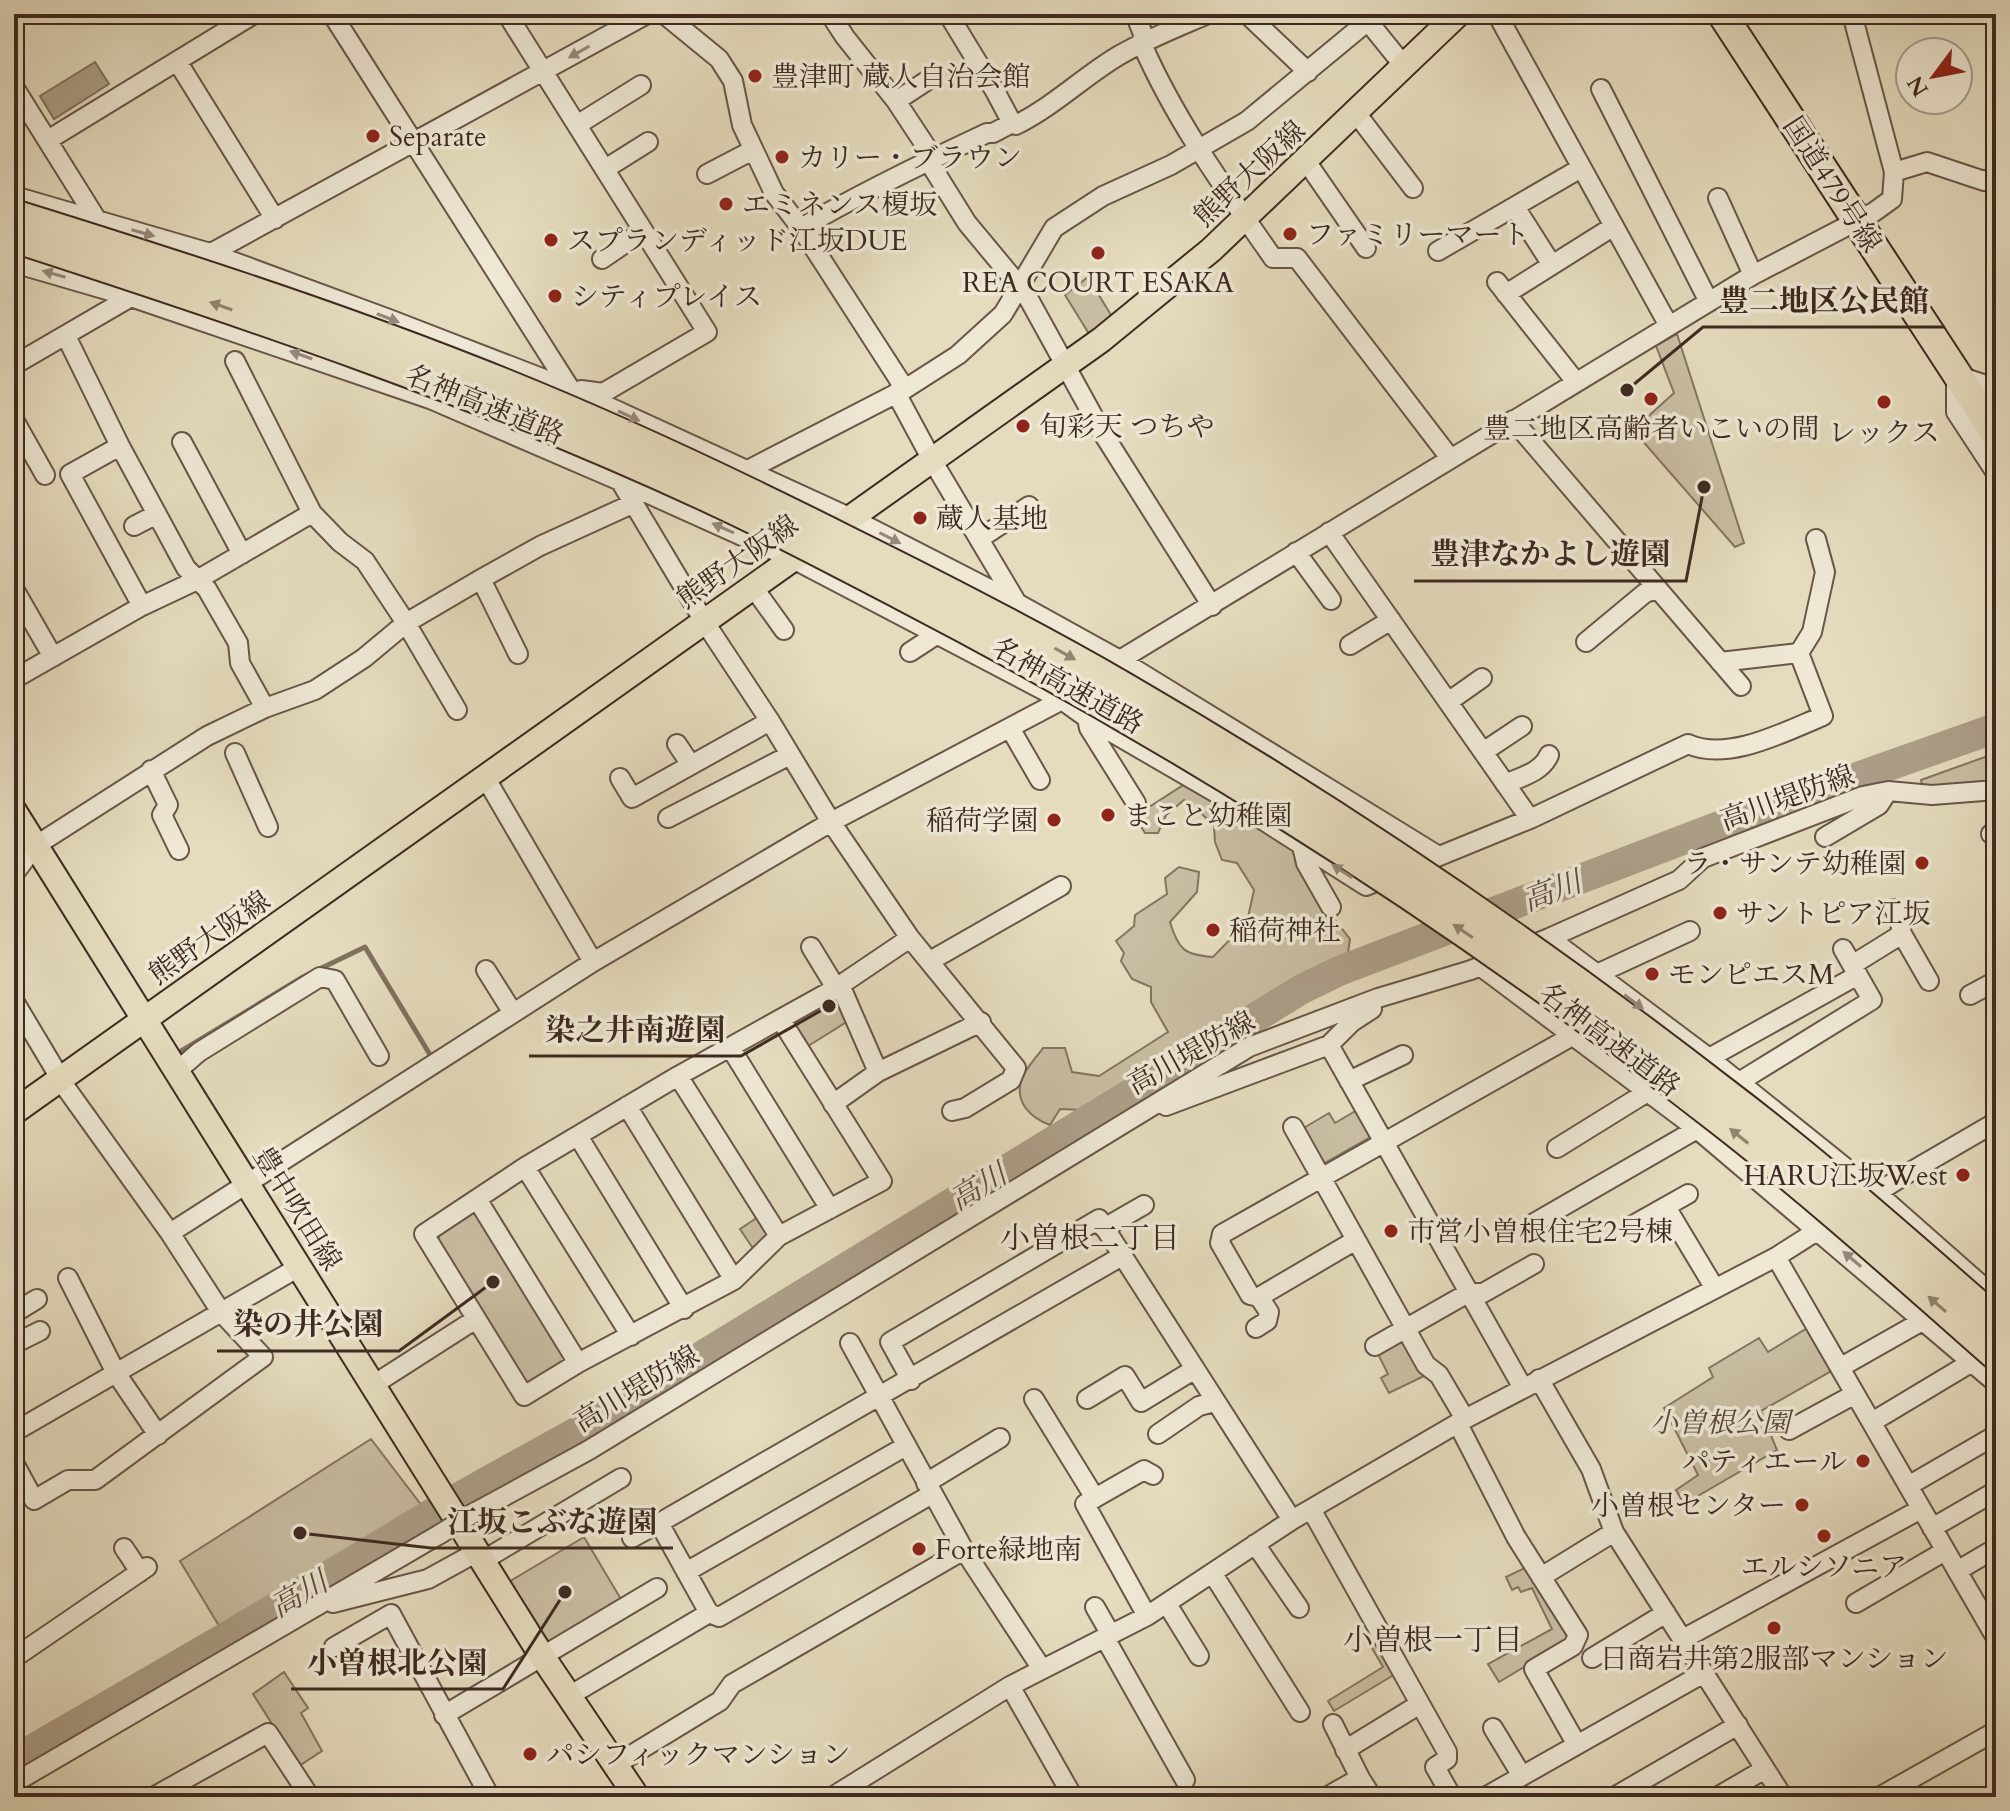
<svg xmlns="http://www.w3.org/2000/svg" width="2010" height="1811" font-family="Cardo,'Noto Serif JP',serif">
<rect width="100%" height="100%" fill="#e5dcbf"/>
<filter id="stains"><feTurbulence type="fractalNoise" baseFrequency=".0025" numOctaves="4"/><feColorMatrix values="0 0 0 0 .2 0 0 0 0 .09 0 0 0 0 .02 0 0 0 .5 -.17"/></filter>
<radialGradient id="worn" r=".72"><stop offset=".6" stop-color="#630" stop-opacity="0"/><stop offset="1" stop-color="#630" stop-opacity=".3"/></radialGradient>
<path fill="#c9bea4" stroke="#847462" stroke-width="2" d="M1088,277L1114,320L1091,337L1065,295Z
M1677,334L1744,543L1735,547L1633,430L1674,393L1656,346Z
M1996,753V780L1923,789L1921,780Z
M1185,784L1293,846L1328,911L1350,939L1347,959L1265,997L1084,1110L1060,1109L1050,1125C1031,1118 1015,1103 1021,1081C1024,1070 1036,1058 1043,1048H1065L1072,1072L1099,1076L1168,1032L1151,1002V987L1132,979L1121,961L1124,953L1116,941L1134,926L1135,915L1167,894L1165,878L1179,867L1199,872L1197,892L1170,922C1178,949 1184,955 1213,957L1247,922L1254,890L1237,863L1222,860L1215,842L1214,826L1197,809L1184,800L1166,815L1158,833H1145L1138,822L1146,809Z
M837,992L848,1021L805,1048L789,1023Z
M1357,1110L1372,1136L1323,1164L1302,1129L1329,1113L1335,1123Z
M470,1211L479,1212L568,1355L567,1363L531,1385L522,1383L485,1325L489,1321L438,1242L440,1232Z
M758,1217C770,1233 770,1238 756,1253L740,1229Z
M1809,1327L1833,1370L1761,1411L1777,1450L1684,1504L1676,1490L1698,1475L1664,1408L1713,1377L1709,1368L1759,1338L1768,1352Z
M1399,1339L1405,1340L1426,1375L1389,1393L1381,1378L1388,1374L1377,1352Z
M371,1439L422,1506L219,1626L180,1561Z
M584,1537L622,1601L551,1644L544,1641L507,1583Z
M1529,1566L1571,1633L1568,1641L1499,1682L1488,1664L1552,1629L1532,1588L1521,1592L1518,1587L1512,1590L1506,1577Z
M1375,1637L1397,1673L1334,1711L1328,1701L1383,1667L1368,1641Z
M284,1672L308,1708L301,1713L322,1751L299,1766L253,1694Z"/>
<path fill="#ac9f89" stroke="#80705f" stroke-width="2" d="M95,62L109,84L54,119L40,96Z"/>
<g fill="none" stroke-linecap="round" stroke-linejoin="round">
<path stroke="#80705f" stroke-width="5" d="M178,1053L303,977L365,947L432,1058"/>
<path stroke="#ac9f89" stroke-width="30" d="M14,1760L233,1633L461,1496L587,1426L1302,989L1339,971L1727,823L1996,728"/>
<defs>
<path id="minor" d="M332,14L571,390
M507,14L707,332L603,393L581,390
M664,14L719,59L733,81L742,125L774,193L801,228L905,389
M830,14L845,37L896,101L929,151L934,170L967,223L1026,294L1102,432L1212,606
M955,14L950,17L995,91L1012,123
M1135,14L1143,34L1142,44C1176,122 1225,189 1273,258H1297L1450,458
M1247,14L1308,72
M1362,14L1404,66
M1497,14L1669,326
M177,61L275,219
M14,87L97,220
M1601,89L1709,302
M896,101L928,80
M1356,113L1413,188
M577,125L641,85
M48,140L254,14
M1306,161L1366,248
M605,169L648,142
M1894,172L1927,162L1984,181L1996,177
M707,174L753,150
M14,196L210,253L389,319L570,389L851,518L1017,603L1120,660L1437,855
M1718,198L1753,275
M1515,207L1552,265
M801,228C861,193 923,163 987,133H993L1012,123L1016,125C1054,106 1083,77 1118,56C1147,39 1178,27 1208,14
M1438,251L1581,168
M204,257L647,14
M602,259L643,231
M14,263L131,297L430,399L620,481L793,559L1062,700L1087,718L1261,819L1366,886L1530,819L1688,744C1728,762 1784,732 1823,716L1799,653
M1497,282L1576,382
M1506,294L1614,226
M66,336L120,446L186,568L207,589L238,643L240,663L265,708
M235,361L312,513L340,542L365,561L406,623L457,710
M14,365L136,294
M896,393L932,460L1017,603
M1996,393L1992,387L1956,375V412L1996,473
M14,420L45,475
M1513,420L1741,686
M182,442L242,554
M120,446L70,474L142,606
M746,471L905,389L958,355L1003,314L1054,228L1103,196L1171,165L1247,121L1368,21
M619,479L704,621L770,721L831,822L910,938L1016,1068L1011,1080L965,1108L952,1111
M134,526L157,514
M1329,532L1530,819
M979,539L1029,506
M1296,552L1331,600
M481,579L518,654
M753,587L784,630
M14,589L53,657
M1586,642L1645,593L1658,589
M1350,645L1391,620
M910,652L936,635
M1720,662L1799,653L1812,632L1825,572L1816,539
M14,679L142,606L197,580L312,513
M1448,702L1482,678
M1087,718L1089,728L1136,803
M1010,728L1040,780
M677,744L691,765
M1483,752L1522,726
M235,753L268,827
M151,770L168,805L162,815L179,850
M485,777L593,962
M620,778L632,798L770,721
M1505,784C1521,777 1542,772 1549,755
M668,818L790,755
M1991,834L1996,835
M1825,837L1879,805L1888,791
M1302,846L1306,863L1331,907
M14,874L35,846L207,736L265,708L315,690L364,658L406,623L481,579L540,546L632,504
M1894,909L1899,917L1902,934L1929,981
M1549,938L1709,1058L1877,1193L1996,1298
M811,947L836,988L844,994L878,1072
M930,961L1061,886
M1852,965L1902,934
M1480,966L1697,1129L1996,1383
M486,970L513,1013
M1597,974L1690,931
M1970,995L1996,981
M14,1001L66,1088L170,1233L221,1312L263,1357L95,1480H68L34,1500L14,1463
M781,1020L882,1181L779,1236L734,1280L578,1363L524,1396L424,1234L525,1167L678,1076L836,988L910,938
M1329,1045L1352,1022L1372,1009
M730,1047L830,1209
M1709,1058L1858,975
M177,1071L199,1052L320,977L335,980L379,1056
M678,1076L779,1236
M1349,1081L1403,1055
M1739,1082L1872,1000L1843,949
M833,1104L878,1072L981,1022
M627,1106L734,1280
M1166,1106L1329,1045L1523,1388
M1293,1127L1426,1365L1439,1375L1465,1419
M578,1136L684,1309
M1557,1148L1649,1091
M525,1167L631,1336
M477,1199L578,1363
M1666,1207L1714,1287
M1534,1223L1697,1129
M1633,1225L1688,1194
M1104,1228L1144,1205
M170,1233L593,962L831,822L1062,700L1120,660L1753,275L1874,212L1892,199L1894,172L1852,14
M1356,1240L1259,1297L1250,1295L1220,1243L1222,1234L1574,1035
M1776,1257L1996,1638
M68,1278L116,1373L158,1435
M14,1313L37,1299
M1256,1328L1267,1321L1269,1312L1259,1297
M850,1343L964,1550L1042,1669
M14,1344L40,1331
M1375,1346L1468,1293H1483L1534,1264
M1841,1367L1924,1320
M1539,1379L1591,1469L1614,1532L1783,1797
M911,1380L890,1342L1099,1219L1292,1520
M373,1385L476,1319
M1034,1399L1095,1498L1085,1504L1147,1616
M1087,1399L1125,1376L1141,1402L1195,1369
M1872,1422L1972,1362
M1458,1424L1516,1537L1578,1635L1573,1646L1534,1669L1577,1745
M1789,1430L1855,1394
M14,1432L299,1267
M1158,1434L1199,1406L1214,1402
M926,1483L1000,1438
M1908,1486L1996,1435
M932,1494L719,1617L709,1613L659,1523L1122,1256
M1095,1498L1144,1470L1153,1475
M1311,1509L1447,1752V1759L1435,1767L1452,1797
M472,1514L589,1450L1249,1047L1378,998L1471,970L1549,938L1679,880L1703,858L1863,796L1888,791L1932,795L1996,790
M1932,1528L1996,1491
M632,1538L659,1523
M1255,1544L1299,1608
M124,1548L140,1572
M482,1561L621,1478
M1957,1571L1996,1548
M686,1572L906,1446
M1213,1574L1300,1712
M1541,1577L1614,1532
M333,1603L428,1579L477,1552
M1856,1603L1945,1551
M1167,1604L1199,1656
M1095,1607L1111,1635
M1105,1638L1185,1780
M1683,1639L1921,1509
M334,1647L391,1614L490,1797
M14,1658L147,1567
M1592,1658L1666,1613
M1010,1686L1073,1797
M569,1696L709,1613
M444,1715L657,1588
M1333,1724L1360,1778
M1493,1728L1522,1776
M1345,1750L1420,1704
M615,1765L720,1701L732,1684L964,1550
M14,1783L440,1534
M153,1797L268,1733L310,1797
M832,1797L1010,1686L1147,1616L1292,1520L1465,1419L1776,1257L1905,1175L1996,1122
M1326,1797L1360,1778L1372,1797
M1485,1797L1704,1673
M1614,1797L1738,1725
M1717,1797L1765,1769
M1879,1797L1996,1731"/>
<path id="major" d="M14,811L542,1656L637,1797
M14,1112L1101,340L1211,250L1458,14"/>
<path id="highway" d="M1722,14L1996,434"/>
</defs>
<use href="#minor" stroke="#685648" stroke-width="22"/>
<use href="#major" stroke="#3e2a21" stroke-width="28"/>
<use href="#highway" stroke="#3e2a21" stroke-width="32"/>
<use href="#minor" stroke="#eee8d5" stroke-width="18"/>
<use href="#major" stroke="#e5dcbf" stroke-width="24"/>
<use href="#highway" stroke="#e5dcbf" stroke-width="28"/>
<defs>
<path id="minor-bridge" d="M440,1534L472,1514"/>
<path id="highway-bridge" d="M14,214C168,262 321,311 471,370C600,420 725,479 848,541C941,587 1033,634 1123,686C1332,807 1532,943 1723,1091C1818,1163 1907,1242 1996,1320
M14,238C252,315 489,395 715,501C778,530 839,563 901,595C1188,744 1460,917 1715,1117C1812,1192 1904,1275 1996,1356"/>
</defs>
<use href="#minor-bridge" stroke="#685648" stroke-width="22" stroke-linecap="butt"/>
<use href="#highway-bridge" stroke="#3e2a21" stroke-width="32" stroke-linecap="butt"/>
<use href="#minor-bridge" stroke="#eee8d5" stroke-width="18"/>
<use href="#highway-bridge" stroke="#e5dcbf" stroke-width="28"/>
</g>
<defs><path id="oneway-solid" d="M-6-.8H1V-3.2L6.5 0L1 3.2V.8H-6Z" transform="scale(2)"/></defs>
<g fill="#96897b">
<use href="#oneway-solid" transform="translate(579 52) rotate(151)"/>
<use href="#oneway-solid" transform="translate(143 233) rotate(16)"/>
<use href="#oneway-solid" transform="translate(54 274) rotate(-164)"/>
<use href="#oneway-solid" transform="translate(388 318) rotate(21)"/>
<use href="#oneway-solid" transform="translate(301 355) rotate(-161)"/>
<use href="#oneway-solid" transform="translate(629 416) rotate(25)"/>
<use href="#oneway-solid" transform="translate(723 528) rotate(-156)"/>
<use href="#oneway-solid" transform="translate(890 538) rotate(27)"/>
<use href="#oneway-solid" transform="translate(1342 871) rotate(-147)"/>
<use href="#oneway-solid" transform="translate(1634 1002) rotate(37)"/>
<use href="#oneway-solid" transform="translate(1852 1259) rotate(-140)"/>
</g>
<g fill="#928370">
<use href="#oneway-solid" transform="translate(221 306) rotate(-161)"/>
<use href="#oneway-solid" transform="translate(1065 654) rotate(29)"/>
<use href="#oneway-solid" transform="translate(1463 931) rotate(-146)"/>
<use href="#oneway-solid" transform="translate(1739 1136) rotate(-141)"/>
<use href="#oneway-solid" transform="translate(1937 1304) rotate(-139)"/>
</g>
<g fill="#8f2418" stroke="#eee8d5" stroke-width="3">
<circle cx="755" cy="76" r="8"/>
<circle cx="373" cy="136" r="8"/>
<circle cx="782" cy="157" r="8"/>
<circle cx="726" cy="204" r="8"/>
<circle cx="1290" cy="234" r="8"/>
<circle cx="551" cy="240" r="8"/>
<circle cx="1098" cy="253" r="8"/>
<circle cx="555" cy="296" r="8"/>
<circle cx="1651" cy="399" r="8"/>
<circle cx="1884" cy="402" r="8"/>
<circle cx="1023" cy="426" r="8"/>
<circle cx="920" cy="518" r="8"/>
<circle cx="1108" cy="815" r="8"/>
<circle cx="1054" cy="820" r="8"/>
<circle cx="1922" cy="863" r="8"/>
<circle cx="1720" cy="913" r="8"/>
<circle cx="1213" cy="930" r="8"/>
<circle cx="1652" cy="974" r="8"/>
<circle cx="1963" cy="1175" r="8"/>
<circle cx="1391" cy="1231" r="8"/>
<circle cx="1863" cy="1461" r="8"/>
<circle cx="1802" cy="1505" r="8"/>
<circle cx="1824" cy="1536" r="8"/>
<circle cx="919" cy="1549" r="8"/>
<circle cx="1774" cy="1628" r="8"/>
<circle cx="530" cy="1754" r="8"/>
</g>
<g text-anchor="middle" stroke-width="7" stroke-linejoin="round" paint-order="stroke">
<g font-size="28" fill="#3e2a21" stroke="#eee8d5" text-anchor="start">
<text x="771" y="86">豊津町 蔵人自治会館</text>
<text x="389" y="146">Separate</text>
<text x="798" y="167">カリー・ブラウン</text>
<text x="742" y="214">エミネンス榎坂</text>
<text x="1306" y="244">ファミリーマート</text>
<text x="567" y="250">スプランディッド江坂DUE</text>
<text x="1098" y="292" text-anchor="middle">REA COURT ESAKA</text>
<text x="571" y="306">シティプレイス</text>
<text x="1039" y="436">旬彩天 つちや</text>
<text x="1651" y="438" text-anchor="middle">豊二地区高齢者いこいの間</text>
<text x="1884" y="442" text-anchor="middle">レックス</text>
<text x="936" y="528">蔵人基地</text>
<text x="1124" y="825">まこと幼稚園</text>
<text x="1038" y="830" text-anchor="end">稲荷学園</text>
<text x="1906" y="873" text-anchor="end">ラ・サンテ幼稚園</text>
<text x="1736" y="923">サントピア江坂</text>
<text x="1229" y="940">稲荷神社</text>
<text x="1668" y="984">モンピエスM</text>
<text x="1947" y="1185" text-anchor="end">HARU江坂West</text>
<text x="1407" y="1241">市営小曽根住宅2号棟</text>
<text x="1847" y="1471" text-anchor="end">パティエール</text>
<text x="1786" y="1515" text-anchor="end">小曽根センター</text>
<text x="935" y="1559">Forte緑地南</text>
<text x="1824" y="1576" text-anchor="middle">エルシソニア</text>
<text x="1774" y="1668" text-anchor="middle">日商岩井第2服部マンション</text>
<text x="546" y="1764">パシフィックマンション</text>
</g>
<g font-size="28" fill="#3e2a21" stroke="#eee8d5">
<text transform="translate(1249 173) rotate(-43)" y="10">熊野大阪線</text>
<text transform="translate(1833 184) rotate(57)" y="10">国道479号線</text>
<text transform="translate(485 404) rotate(22)" y="10">名神高速道路</text>
<text transform="translate(737 561) rotate(-35)" y="10">熊野大阪線</text>
<text transform="translate(1068 685) rotate(29)" y="10">名神高速道路</text>
<text transform="translate(1787 797) rotate(-20)" y="10">高川堤防線</text>
<text transform="translate(209 937) rotate(-35)" y="10">熊野大阪線</text>
<text transform="translate(1610 1039) rotate(37)" y="10">名神高速道路</text>
<text transform="translate(1191 1052) rotate(-29)" y="10">高川堤防線</text>
<text transform="translate(298 1208) rotate(58)" y="10">豊中吹田線</text>
<text transform="translate(636 1388) rotate(-31)" y="10">高川堤防線</text>
</g>
<g font-size="28" font-style="italic" fill="#5a483b" stroke="#eee8d5">
<text x="1720" y="1432">小曽根公園</text>
</g>
<g font-size="30" font-style="italic" fill="#5f4d40" stroke="#eee8d5">
<text transform="translate(1552 891) rotate(-21)" y="10">高川</text>
<text transform="translate(978 1187) rotate(-31)" y="10">高川</text>
<text transform="translate(299 1594) rotate(-30)" y="10">高川</text>
</g>
<g font-size="30" fill="#3e2a21" stroke="#eee8d5">
<text x="1090" y="1248">小曽根二丁目</text>
<text x="1433" y="1650">小曽根一丁目</text>
</g>
</g>
<path fill="none" stroke="#3e2a21" stroke-width="3" d="M1627 390L1703 327H1945M1704 487L1686 581H1414M829 1006L741 1056H529M493 1282L399 1351H217M300 1533L431 1548H673M565 1592L503 1689H291"/>
<g fill="#3e2a21" stroke="#eee8d5" stroke-width="3">
<circle cx="1627" cy="390" r="8"/>
<circle cx="1704" cy="487" r="8"/>
<circle cx="829" cy="1006" r="8"/>
<circle cx="493" cy="1282" r="8"/>
<circle cx="300" cy="1533" r="8"/>
<circle cx="565" cy="1592" r="8"/>
</g>
<g font-size="30" text-anchor="middle" font-weight="bold" fill="#3e2a21" stroke="#eee8d5" stroke-width="7" stroke-linejoin="round" paint-order="stroke">
<text x="1824" y="311">豊二地区公民館</text>
<text x="1550" y="564">豊津なかよし遊園</text>
<text x="635" y="1040">染之井南遊園</text>
<text x="308" y="1334">染の井公園</text>
<text x="552" y="1532">江坂こぶな遊園</text>
<text x="397" y="1673">小曽根北公園</text>
</g>
<rect width="2010" height="1811" fill="none" stroke="#e5dcbf" stroke-width="48"/>
<rect x="16" y="16" width="1978" height="1779" fill="none" stroke="#3e2a21" stroke-width="4"/>
<rect x="24" y="24" width="1962" height="1763" fill="none" stroke="#3e2a21" stroke-width="2"/>
<g transform="translate(1934 76) rotate(238)"><circle r="38" fill="#eee8d5" stroke="#a89c8d" stroke-width="2"/>
<path d="M0-6L14 30L0 20L-14 30Z" fill="#8f2418"/>
<text y="-12" font-size="22" font-weight="bold" text-anchor="middle" fill="#3e2a21">N</text>
</g>
<rect width="100%" height="100%" filter="url(#stains)"/>
<rect width="100%" height="100%" fill="url(#worn)"/>
</svg>
